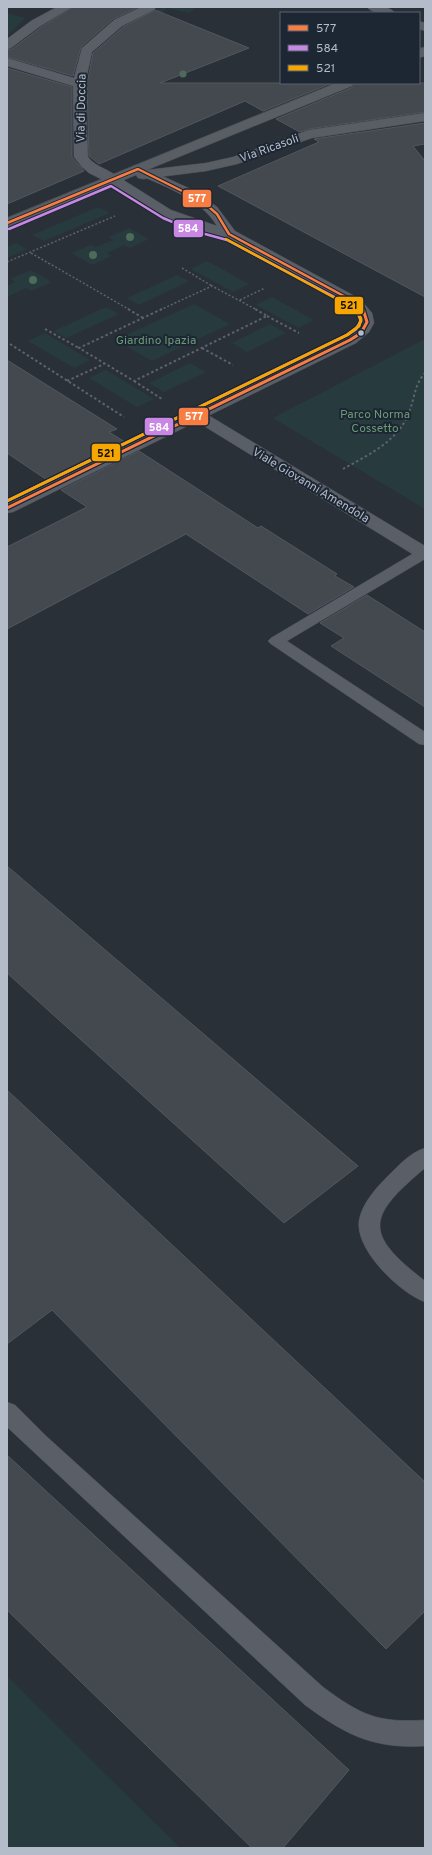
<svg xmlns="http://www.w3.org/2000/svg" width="432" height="1855" font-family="Overpass,sans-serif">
<rect width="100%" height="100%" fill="#2a3038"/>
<path fill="#273a3e" d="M164,7H196L190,13L167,8L149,23L135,19Z
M7,13L25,18L7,36Z
M98,207L110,213L44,241L32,235Z
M129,228L149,239L130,248L124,245L107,253L112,256L92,265L71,253L91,245L96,247L113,240L109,237Z
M16,243L27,249L7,258V247Z
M207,261L249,284L233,292L191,269Z
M31,270L52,282L31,291L26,288L7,297V286L15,282L10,279Z
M177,275L189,281L139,305L127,298Z
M272,297L314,320L299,328L256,305Z
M194,304L230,324L152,361L115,340Z
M106,307L119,314L66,338L54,331Z
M270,324L286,333L247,352L232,343Z
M45,333L90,360L74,368L28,341Z
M425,339V509L273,418Z
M190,363L206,372L164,392L149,383Z
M106,370L154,399L137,407L89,378Z
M7,1676L180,1848H7Z"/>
<path fill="#444950" stroke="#52575f" d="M73,7H138L113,19L81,47L73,76L7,57V50L12,49L40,28Z
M155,10L249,48L160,83H332L263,111L245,101L99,164L89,156L87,84L93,53L123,27Z
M7,68L72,87V157L84,171L7,204Z
M354,83H425V112L309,129L300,132L276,119L353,87Z
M425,123V144L413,146L425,161V297L218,186L319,142L314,139Z
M7,360L117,429L109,432L125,442L47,480L7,453Z
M139,451L258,528L261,526L337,574L335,576L354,587L308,614L186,534L7,629V547L87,507L61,490Z
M367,595L425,632V707L331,646L344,638L320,623Z
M7,866L358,1166L284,1223L7,973Z
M7,1090L425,1482V1611L386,1649L52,1310L7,1344Z
M7,1455L349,1770L283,1848H252L7,1610Z"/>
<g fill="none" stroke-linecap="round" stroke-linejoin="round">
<defs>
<path id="service" d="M425,549V559L287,641L425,732V745L419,744L271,644L268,641L271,638L419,550Z
M425,1148V1168C367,1217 363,1233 425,1281V1302C400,1293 355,1250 359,1221C362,1203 377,1187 389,1175C399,1165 411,1152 425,1148Z
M7,1402L15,1405L45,1435L323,1687C361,1715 377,1723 425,1720V1746C373,1749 346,1735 305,1705L7,1427Z"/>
<path id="minor" d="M57,7H72L39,27L11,48L7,49V39L31,21Z
M141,7H156L154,10L122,26L92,52L85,84L88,157C96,168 113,170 119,179L117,182H107L89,173L82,167L74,157L73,86L7,66V58L74,78L82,48L114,20Z
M367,7C376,7 389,5 395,13C386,13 373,15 367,7Z
M419,21L425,23V31L419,29Z
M197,410L203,412L425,546V559L419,558L191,418L189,415L191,412Z"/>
<path id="tertiary" d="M138,165L195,191L217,207L235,231L360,299L372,313L374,323L369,332L356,343L13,512L7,513V501L344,337L353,331L359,323L357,313L342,300L224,237L191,228L161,216L107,182L105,179L107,176H117L171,210L217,226C200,197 162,186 133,172L131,169L133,166Z"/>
<path id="secondary" d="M425,47V56L419,58V49Z
M336,83H353L352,86L147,170L206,163L233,157L309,130L425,113V121L312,138L237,164L206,171L143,179L138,178L136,175L7,227V218Z"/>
</defs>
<use href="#service" stroke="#484c53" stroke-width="1"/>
<use href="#minor" stroke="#484c53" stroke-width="1"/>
<use href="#tertiary" stroke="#484c53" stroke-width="1"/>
<use href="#secondary" stroke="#484c53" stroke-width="1"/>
<path stroke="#5d636a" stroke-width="1.5" stroke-dasharray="2 2" stroke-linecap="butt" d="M31,253L130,310
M7,262L115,216
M182,268L212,286
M240,300L265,288
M160,310L212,286L257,310"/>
<path stroke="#5d636a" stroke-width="2" stroke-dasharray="2.5 2.5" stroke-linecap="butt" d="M128,309L143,318
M162,309L79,348L134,381L267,316L255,309
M267,316L299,333
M45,329L79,348
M10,344L124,417
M202,348L233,365
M67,381L104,364
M134,381L162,399
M343,469C368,455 399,441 409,412C415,398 414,385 425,373"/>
<use href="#service" fill="#5a5e66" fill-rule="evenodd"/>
<use href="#minor" fill="#5a5e66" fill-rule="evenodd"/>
<use href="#tertiary" fill="#5a5e66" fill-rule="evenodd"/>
<use href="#secondary" fill="#595d64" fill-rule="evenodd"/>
<defs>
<path id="bus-1-far1" d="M7,223L138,169L202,201L217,214L229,234L353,301L363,310"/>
<path id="bus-1" d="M7,508L350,340L361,333L367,322L363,309"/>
<path id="bus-2-far1" d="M9,229L111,186L163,218L194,231L227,240L344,302L355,310"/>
<path id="bus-2" d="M7,501L347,335L356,329L361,321L358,313L353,309"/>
<path id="bus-3-far1" d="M226,239L357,310"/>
<path id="bus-3" d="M7,501L347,335L359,326L361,319L356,309"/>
</defs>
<use href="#bus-1-far1" stroke="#1d2633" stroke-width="4.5"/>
<use href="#bus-1" stroke="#1d2633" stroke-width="5.5"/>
<use href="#bus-2-far1" stroke="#1d2633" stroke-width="4.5"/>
<use href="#bus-2" stroke="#1d2633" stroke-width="5.5"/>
<use href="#bus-3-far1" stroke="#1d2633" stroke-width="4.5"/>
<use href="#bus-3" stroke="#1d2633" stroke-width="5.5"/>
<use href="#bus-1-far1" stroke="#f77d43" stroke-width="2.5"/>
<use href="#bus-1" stroke="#f77d43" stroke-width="3"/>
<use href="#bus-2-far1" stroke="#c787e3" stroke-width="2.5"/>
<use href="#bus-2" stroke="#c787e3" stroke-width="3"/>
<use href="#bus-3-far1" stroke="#f7a600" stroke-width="2.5"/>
<use href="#bus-3" stroke="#f7a600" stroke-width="3"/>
</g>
<g fill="#4e6a5a">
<circle cx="183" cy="74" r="3.5"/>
<circle cx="130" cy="237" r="4"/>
<circle cx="93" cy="255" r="4"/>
<circle cx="33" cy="280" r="4"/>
</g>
<circle fill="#b4bcc9" stroke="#1d2633" stroke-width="1.5" cx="361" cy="333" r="3.5"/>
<g text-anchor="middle" stroke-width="4" stroke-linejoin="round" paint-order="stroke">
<g font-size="12" fill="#b4bcc9" stroke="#1d2633">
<text transform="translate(81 108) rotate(-89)" y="4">Via di Doccia</text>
<text transform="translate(269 148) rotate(-20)" y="4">Via Ricasoli</text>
<text transform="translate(311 485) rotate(31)" y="4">Viale Giovanni Amendola</text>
</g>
<g font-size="12" fill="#6b9a76" stroke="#1d2633">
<text x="156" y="344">Giardino Ipazia</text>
<text x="375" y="418">Parco Norma<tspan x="375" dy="14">Cossetto</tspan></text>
</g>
</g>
<g stroke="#1d2633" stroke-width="1.5">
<rect x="182" y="189" width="30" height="19" rx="4" fill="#f77d43"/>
<rect x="173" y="219" width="31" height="19" rx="4" fill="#c787e3"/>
<rect x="334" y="296" width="30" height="19" rx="4" fill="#f7a600"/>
<rect x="178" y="407" width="31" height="19" rx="4" fill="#f77d43"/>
<rect x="144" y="417" width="30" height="19" rx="4" fill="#c787e3"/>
<rect x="91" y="443" width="30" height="19" rx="4" fill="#f7a600"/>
</g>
<g font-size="11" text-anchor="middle" font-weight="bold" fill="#fff">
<text x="197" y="202">577</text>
<text x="188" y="232">584</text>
<text x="194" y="420">577</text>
<text x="159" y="431">584</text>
</g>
<g font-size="11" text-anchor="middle" font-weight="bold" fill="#111">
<text x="349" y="309">521</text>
<text x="106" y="457">521</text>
</g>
<rect width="432" height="1855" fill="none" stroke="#b4bcc9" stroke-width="16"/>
<rect x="280" y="12" width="140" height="72" fill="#1d2633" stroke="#59626f"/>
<rect x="288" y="25" width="20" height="6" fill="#f77d43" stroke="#59626f"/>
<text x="316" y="32" font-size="12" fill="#b4bcc9">577</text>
<rect x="288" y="45" width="20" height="6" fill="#c787e3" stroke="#59626f"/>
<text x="316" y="52" font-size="12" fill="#b4bcc9">584</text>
<rect x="288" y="65" width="20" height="6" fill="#f7a600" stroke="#59626f"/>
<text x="316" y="72" font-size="12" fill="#b4bcc9">521</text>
</svg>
